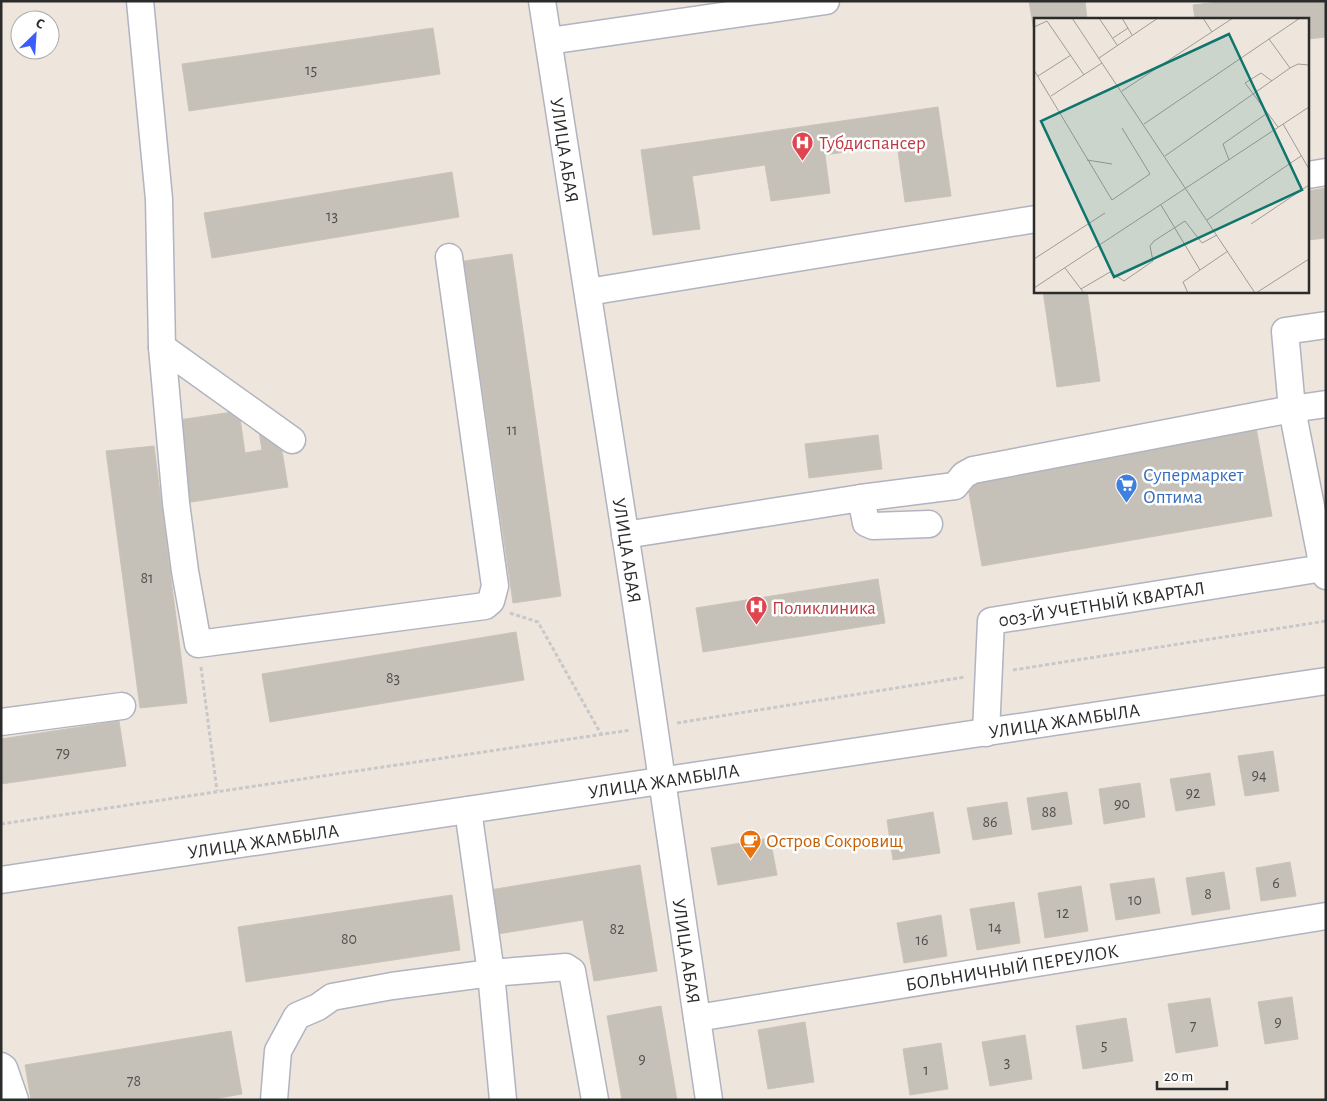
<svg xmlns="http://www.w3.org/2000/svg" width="1327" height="1101" font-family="'Alegreya Sans',sans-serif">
<rect width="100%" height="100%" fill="#eee6dd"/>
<path fill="#c6c1b8" stroke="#cac3b6" d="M1029,1H1085L1087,19H1036V43Z
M1226,1H1326V37L1308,39V19H1195L1193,5Z
M433,28L440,74L189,111L182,64Z
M938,107L951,196L905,202L897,144L825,155L830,193L771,201L765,165L692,176L700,229L653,235L641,150Z
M452,172L459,217L212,258L204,213Z
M1326,188V238L1308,240V191Z
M512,254L561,596L513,603L464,261Z
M1043,291H1087L1100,381L1057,387Z
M239,411L245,453L262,450L259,431L281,445L288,487L185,503L172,421Z
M1256,427L1272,516L982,566L966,476Z
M878,435L882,469L809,478L805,444Z
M154,446L187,703L140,708L106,451Z
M878,579L885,623L703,652L696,608Z
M516,632L524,680L270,722L262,674Z
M119,721L126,766L1,784V739Z
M1273,751L1279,791L1245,796L1238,756Z
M1210,773L1215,805L1176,811L1170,779Z
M1140,783L1145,817L1104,824L1099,789Z
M1067,792L1072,824L1032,830L1027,798Z
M1007,802L1012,834L973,840L967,808Z
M933,812L940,853L893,860L887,820Z
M770,838L777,875L718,885L711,848Z
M1290,862L1296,896L1261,901L1256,868Z
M640,865L657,971L594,981L583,920L492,935L484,891Z
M1224,872L1230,909L1192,915L1186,878Z
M1154,878L1160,913L1116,920L1110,884Z
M1081,886L1088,931L1045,938L1038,893Z
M452,895L460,950L246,982L238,927Z
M1014,902L1020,943L977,950L970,909Z
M941,915L947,956L904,963L897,923Z
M1292,997L1298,1039L1265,1044L1258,1002Z
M1210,998L1218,1046L1176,1053L1168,1004Z
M661,1006L677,1100H622L607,1016Z
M1126,1018L1133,1061L1083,1069L1076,1026Z
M805,1022L814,1082L768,1089L758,1030Z
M231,1031L242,1094L208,1100H31L25,1065Z
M1025,1035L1032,1079L990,1086L982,1042Z
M941,1043L948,1089L910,1095L903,1049Z"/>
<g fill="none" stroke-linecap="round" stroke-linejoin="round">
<defs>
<g id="minor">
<path d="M140,1L159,199L162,347L176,503L185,571L198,644L485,606L491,601L495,586L449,257"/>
<path id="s1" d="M542,1L637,610L709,1100"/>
<path d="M549,41L826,1"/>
<path d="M1308,175L1326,172"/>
<path d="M588,292L1036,219"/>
<path d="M1326,325L1285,331L1292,409L1323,568L1326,576"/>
<path d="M162,347L292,440"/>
<path d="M861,498L866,523L873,526L929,524"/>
<path d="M625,535L861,498L955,486L964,475L973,470L1292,409L1326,404"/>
<path d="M1,722L122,706"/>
<path id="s2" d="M986,733L991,621L1323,568"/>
<path d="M468,810L491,973L503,1100"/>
<path id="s3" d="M1,880L1326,681"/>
<path id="s4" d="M697,1018L1326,916"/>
<path d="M1,1066L4,1068L15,1100"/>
<path d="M274,1100L278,1051L297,1016L318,1007L332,997L392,986L491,973L566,967L572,971L595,1100"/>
</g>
</defs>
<use href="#minor" stroke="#b1b3c0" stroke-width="29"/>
<path stroke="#c8c8c8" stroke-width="3" stroke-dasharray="4 2.5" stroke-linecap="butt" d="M510,613L538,622L601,734
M201,667L217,791
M1013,670L1326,621
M677,723L965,677
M1,824L631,730"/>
<use href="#minor" stroke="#fff" stroke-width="26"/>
</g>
<defs>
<symbol id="hospital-pin" viewBox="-11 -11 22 30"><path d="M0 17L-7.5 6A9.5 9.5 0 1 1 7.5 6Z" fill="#e0444e" stroke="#fff"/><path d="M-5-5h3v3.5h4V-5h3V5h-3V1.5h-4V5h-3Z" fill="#fff"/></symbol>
<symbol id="supermarket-pin" viewBox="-11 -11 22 30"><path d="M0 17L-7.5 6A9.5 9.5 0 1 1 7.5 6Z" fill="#3f7fe0" stroke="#fff"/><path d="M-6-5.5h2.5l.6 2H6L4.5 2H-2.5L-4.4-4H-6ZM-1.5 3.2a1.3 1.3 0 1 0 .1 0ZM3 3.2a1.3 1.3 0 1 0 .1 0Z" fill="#fff"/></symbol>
<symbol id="cafe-pin" viewBox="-11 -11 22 30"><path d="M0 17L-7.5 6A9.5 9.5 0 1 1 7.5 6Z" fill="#e8710a" stroke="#fff"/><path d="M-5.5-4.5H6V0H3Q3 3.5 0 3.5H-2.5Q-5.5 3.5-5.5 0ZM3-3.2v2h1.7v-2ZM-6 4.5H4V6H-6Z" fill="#fff"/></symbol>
</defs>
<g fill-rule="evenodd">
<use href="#hospital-pin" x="790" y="130" width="25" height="34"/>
<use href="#supermarket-pin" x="1114" y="472" width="25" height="34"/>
<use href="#hospital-pin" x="744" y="594" width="25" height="34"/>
<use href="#cafe-pin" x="738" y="828" width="25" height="34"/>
</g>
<g text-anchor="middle" stroke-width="5" stroke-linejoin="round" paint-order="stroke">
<g font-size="16" fill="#52504e">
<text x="311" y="75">15</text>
<text x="332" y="221">13</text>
<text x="512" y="435">11</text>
<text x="147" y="583">81</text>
<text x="393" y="683">83</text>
<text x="63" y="758">79</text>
<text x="1259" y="780">94</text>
<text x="1193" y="798">92</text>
<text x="1122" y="809">90</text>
<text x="1049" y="817">88</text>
<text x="990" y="827">86</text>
<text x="1276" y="888">6</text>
<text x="1208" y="899">8</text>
<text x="1135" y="905">10</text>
<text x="1063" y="918">12</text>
<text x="995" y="932">14</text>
<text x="617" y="934">82</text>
<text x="349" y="944">80</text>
<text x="922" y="945">16</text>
<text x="1278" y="1027">9</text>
<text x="1193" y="1031">7</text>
<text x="1104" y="1050">5</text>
<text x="642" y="1064">9</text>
<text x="1007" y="1067">3</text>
<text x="926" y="1075">1</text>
<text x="134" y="1086">78</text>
</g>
<g font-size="19" fill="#be3a42" stroke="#fff" text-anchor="start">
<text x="819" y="149">Тубдиспансер</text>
<text x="772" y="614">Поликлиника</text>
</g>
<g font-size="19" fill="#2b2b2b" stroke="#fff">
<text dy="7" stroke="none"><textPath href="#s1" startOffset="151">УЛИЦА АБАЯ</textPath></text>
<text dy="7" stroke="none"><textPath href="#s1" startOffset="556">УЛИЦА АБАЯ</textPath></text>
<text dy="7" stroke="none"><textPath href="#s2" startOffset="224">003-Й УЧЕТНЫЙ КВАРТАЛ</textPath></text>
<text dy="7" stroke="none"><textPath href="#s3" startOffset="1075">УЛИЦА ЖАМБЫЛА</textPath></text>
<text dy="7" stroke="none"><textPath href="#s3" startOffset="670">УЛИЦА ЖАМБЫЛА</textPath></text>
<text dy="7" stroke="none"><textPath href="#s3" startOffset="265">УЛИЦА ЖАМБЫЛА</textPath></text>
<text dy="7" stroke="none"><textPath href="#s1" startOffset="961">УЛИЦА АБАЯ</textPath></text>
<text dy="7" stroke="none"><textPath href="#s4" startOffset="319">БОЛЬНИЧНЫЙ ПЕРЕУЛОК</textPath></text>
</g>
<g font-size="19" fill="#366cbe" stroke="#fff" text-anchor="start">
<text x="1143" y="481">Супермаркет<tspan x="1143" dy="22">Оптима</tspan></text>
</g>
<g font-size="19" fill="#c56008" stroke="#fff" text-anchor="start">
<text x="766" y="847">Остров Сокровищ</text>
</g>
</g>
<g transform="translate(1034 18)">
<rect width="275" height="275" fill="#eee6dd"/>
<path fill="none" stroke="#a09b96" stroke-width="1" d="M38,0L221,275M65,0L83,27M88,0L98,17M169,0L178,14M0,9L13,3L50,57M79,20L94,10M235,21L256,50M65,40L124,0M0,52L78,182L116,156L88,110M4,58L37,37M238,63L227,55L211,65L244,109M88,73L199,0M17,78L68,45M110,106L266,0M249,106L275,151M131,138L256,50L264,46L275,47M53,142L78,146M195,142L189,126L232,96M127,187L166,252L194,233M173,202L267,138M217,206L275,167M0,241L71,195M31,250L50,275M0,270L275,89M47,271L76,254L90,263L119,243L116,228L120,223L151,203L168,225L183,217M154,275L149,264L166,252M222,275L275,241"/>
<path fill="#0f766e" fill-opacity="0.15" stroke="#0f766e" stroke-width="2.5" d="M195,16L268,172L80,259L7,103Z"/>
<rect width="275" height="275" fill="none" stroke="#2b2b2b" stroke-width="2.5"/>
</g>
<rect width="1327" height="1101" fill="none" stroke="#2b2b2b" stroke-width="5"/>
<g transform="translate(35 35) rotate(25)"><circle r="24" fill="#ffffff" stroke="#aaaaaa"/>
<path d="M0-4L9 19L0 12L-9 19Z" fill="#395dff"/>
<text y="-8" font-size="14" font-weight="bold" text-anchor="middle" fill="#2b2b2b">С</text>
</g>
<path d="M1157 1081v8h70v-8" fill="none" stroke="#2b2b2b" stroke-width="2.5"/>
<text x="1164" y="1081" font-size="15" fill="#2b2b2b" stroke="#ffffff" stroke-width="4" paint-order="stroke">20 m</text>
</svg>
